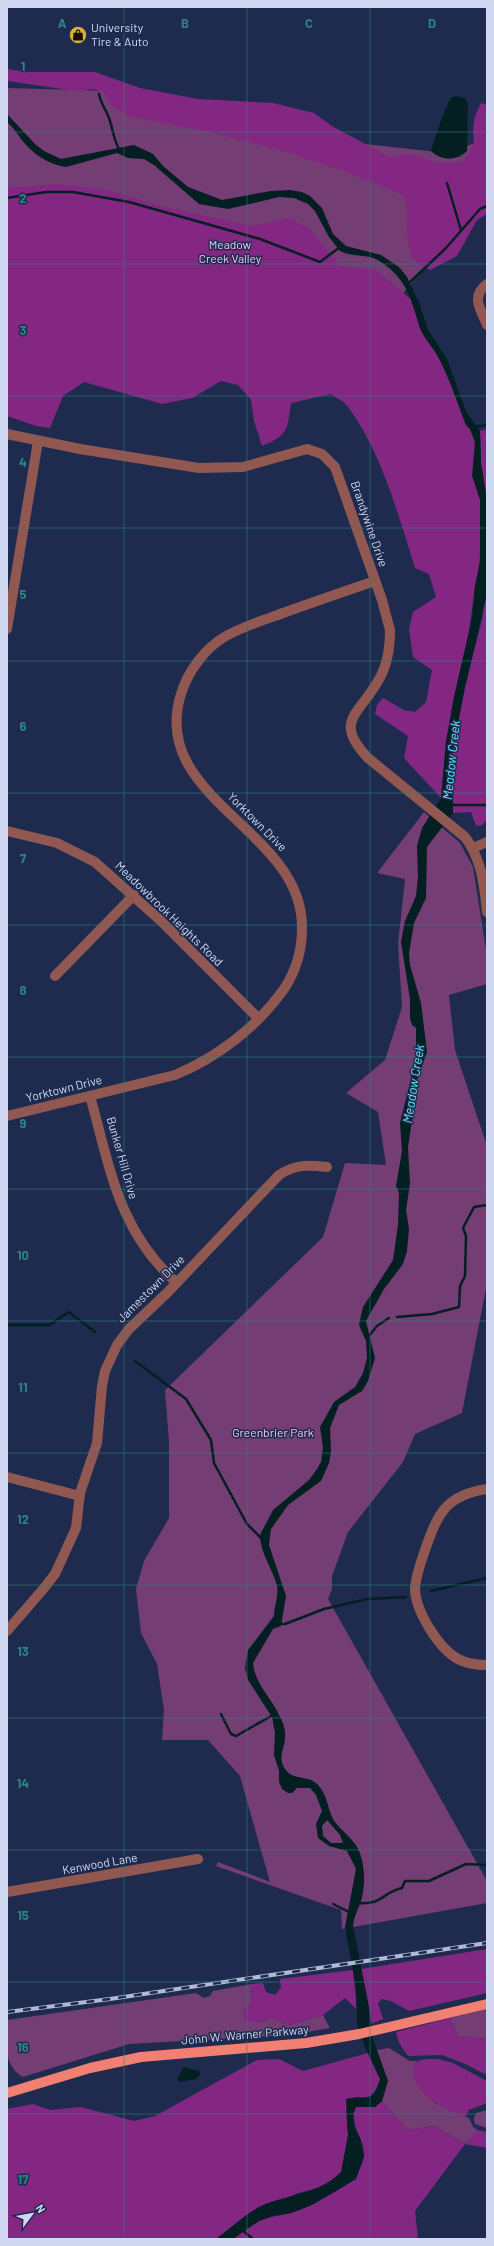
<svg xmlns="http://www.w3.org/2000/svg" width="494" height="2246" font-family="Barlow,sans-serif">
<rect width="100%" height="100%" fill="#1e2b4f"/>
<path fill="#743d73" d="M7,88L148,92L151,120L446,153L487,139L484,206L407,288L340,383L7,345Z
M424,812L460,843L473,867L487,956V984L449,995L455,1050L487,1146V1283L462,1413L415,1434L403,1462L348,1532L332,1576V1589L328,1599L487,1881V1903L342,1929L341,1910L216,1866L218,1862L270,1882L240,1776L208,1740H162L164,1710L157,1664L141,1633L136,1589L144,1561L169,1518V1442L165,1390L323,1237L345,1163L386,1165L378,1112L346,1093L385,1060L402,1007L398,944L405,879L377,873Z
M252,1984L251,2003L243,2012L257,2023L272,2018L289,2025L323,2015L330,2028L291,2035L129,2044L23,2077C2,2065 7,2041 7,2020L196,1993L204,1998L210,1996L213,1991Z
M487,2009V2039L458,2036L450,2018Z
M389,2048L410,2061H417L413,2068L435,2103L469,2118L473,2127L478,2130L465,2144L435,2126L407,2130L382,2101C390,2080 383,2070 377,2050Z
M487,2110V2128L475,2124L474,2119L476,2113Z"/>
<path fill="#832783" d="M7,69L27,72H95L140,88L198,99L273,103L314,113L332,126L389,157L410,154L439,163L462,162C480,142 471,144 474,121C475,115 479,108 481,103L487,105V214L477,220L457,256L430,270C425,267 417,264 414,260C405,247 408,215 405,198L402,195L355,175L277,149L209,132L128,116L112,106L105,93L94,89L76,91L7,81Z
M56,184L107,190L164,207L253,226L288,218L309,228L340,266L376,270L413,301L420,329L439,357L449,379L466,425L470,429L475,442L476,488L480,500L481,528L479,575L475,586L468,639L454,697L446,742L441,798L404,758L408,736L375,714L377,705L383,698L404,710L415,712L426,702L432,670L413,657L409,629L413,612L436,597L429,574L415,568C398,514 382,453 348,407C344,401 336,398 331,394L291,403C287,431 288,435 262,446L254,421L251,400L238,385L221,381L192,398L162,404L84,382L63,396L50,428L36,426L7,416V188Z
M487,429V501L481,463L480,431Z
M487,577V820L482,825L476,826L471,812L453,813L452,754L465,687L483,616C481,604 487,590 487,577Z
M487,1949V1993L409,2011L391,2001L382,1999L378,2003L383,2019L370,2024L361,1969Z
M353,1970L357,2010L345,1998L323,2015L289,2025L272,2018L257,2023L244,2020L243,2012L251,2003L252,1984L263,1983L266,1992L275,1995L281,1988L280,1979Z
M450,2018L458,2036L487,2039V2075L463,2063L442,2055L408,2056L399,2043L396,2032Z
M368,2053L380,2079C376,2092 371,2101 356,2097L346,2110L348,2135L342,2172L323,2187L298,2193L243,2218L216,2239H7V2109L33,2104L50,2110L81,2107L134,2121L155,2116L257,2060L279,2059L303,2071Z
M438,2059L453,2063L487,2081V2103L469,2110L465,2117C455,2112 443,2108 434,2102C424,2096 404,2073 417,2062C421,2058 433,2059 438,2059Z
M382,2101L407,2130L435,2126L465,2144L478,2130L487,2132V2148L465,2144L415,2211L418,2239H233C242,2232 251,2224 261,2220C271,2216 280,2216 291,2213C301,2211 353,2184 356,2176C359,2171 363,2162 364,2156C366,2139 348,2126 356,2107H375Z"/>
<path fill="#041f22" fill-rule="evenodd" d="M456,96L464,98L468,103L467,151C457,161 441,161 431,151C436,136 443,111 451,98Z
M7,114L35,144L44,151L61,159L134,145L153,154L163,166L188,187L222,200L271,191L290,190L302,192L310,196L322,208L333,234L346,246L381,255L399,267L407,277L419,303L428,330L447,359L466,412L480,431L481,463L487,501L486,598L465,687L452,754L453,813L427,847L426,898L414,923L409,953L410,965L421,1003L427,1052L412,1095L413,1114L408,1147L410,1184L406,1210L409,1229L407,1251L403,1264L384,1289L366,1321L375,1358L368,1381L362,1391L339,1405L330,1428L331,1452L329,1463L321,1481L288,1505L271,1529L269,1545L286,1596L281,1626L273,1629L253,1663C255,1685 272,1698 280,1717C283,1722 286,1731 285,1737C285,1749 277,1757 285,1769C293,1781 308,1775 317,1784C327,1794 327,1805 332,1817C337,1828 351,1836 357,1847C365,1861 366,1885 361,1901C358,1910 354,1916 353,1926L369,2007L373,2039L388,2081L382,2101L375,2107H356L353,2113L354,2126L360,2138L364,2156L356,2179L312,2205L291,2213L273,2216L259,2221L233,2239H216C231,2228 246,2213 263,2205C290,2194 321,2193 341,2172L348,2135L346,2099C366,2094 373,2106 380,2079L364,2045L357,2023L356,1988L345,1927L356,1869L347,1851L329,1846L318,1838L316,1824L322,1811L316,1795L310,1788H297L292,1793H288L282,1789L279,1782V1771L274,1755L275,1733L272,1717L248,1680L245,1668L248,1650L274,1616C274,1606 279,1596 277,1586C273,1569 260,1553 260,1535L273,1510L309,1480L317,1469L321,1462L323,1447L320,1427L334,1402L355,1387L363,1373L367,1358L366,1341L359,1325L363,1307L393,1260L398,1225L399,1193L396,1186L402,1151L400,1123L416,1059V1028L412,1025L410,1018V999L401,942L405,921L416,896L418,877L417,846L422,828L441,798L446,742L454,697L472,618L475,586L480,561V499L472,476L475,442L470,429L466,425C457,402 450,379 438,357C433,347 424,339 420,328C411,300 408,280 381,262C369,253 353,258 340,251L329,237L315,211L308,204L294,198L279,197L228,209L199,204L154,165L144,159L128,158L117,153L66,167C47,164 33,154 21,139C17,133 13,127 7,122ZM327,1820L340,1835L343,1843H331L323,1836L322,1826Z
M184,2067L199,2071L200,2075L196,2079L180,2082L177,2079Z"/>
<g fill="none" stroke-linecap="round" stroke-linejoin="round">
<path stroke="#041f22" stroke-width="2.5" d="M99,94C101,105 106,109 109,118C113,129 113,138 119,149
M447,183L461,230
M7,198L46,192H73L129,202L260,239L320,262L340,247
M408,284L446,248L480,209L487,206
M474,427L487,425
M450,805H487
M397,1317L432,1314L459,1307L460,1286L465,1276L466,1236L463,1228L474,1207L487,1205
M7,1325H49L69,1312L95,1332
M369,1336L377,1326L389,1318
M135,1361L186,1399L211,1440L214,1463L247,1524L262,1539
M431,1591L487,1578
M279,1624H285L324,1609L367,1599L406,1597
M221,1714L231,1734L236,1736L273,1715
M358,1903C384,1905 382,1892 402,1888L405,1881H429L466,1864L487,1865
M333,1904L351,1913
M241,2229L253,2239"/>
<path stroke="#905851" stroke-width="10" d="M487,284C470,297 481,309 487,325
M7,434L80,449L199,468L243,467L307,449L322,454L335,467L382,600L390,630C390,648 388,665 378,681C359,715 333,721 368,758L465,837C482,860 484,884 487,912
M7,629L38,441
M7,831L57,843L95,862L161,921L258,1018
M473,848L487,842
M55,976L134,895
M90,1096C110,1167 118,1231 177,1283
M7,1116L175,1075C218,1057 257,1027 284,989C296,971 302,950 302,928C303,829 148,799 181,694C188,671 205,648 226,636C244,626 264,620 283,613C314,602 345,591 375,581
M7,1477L80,1496
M487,1489C446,1495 438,1513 425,1550C421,1562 416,1575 415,1588C415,1610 438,1648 458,1659C467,1664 477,1665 487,1665
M7,1631L45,1587L55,1574L76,1528L80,1493L97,1443L102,1386L105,1371L117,1345L129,1329L168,1292L279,1175C295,1164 309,1165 327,1167
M7,1892L198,1859"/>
<path stroke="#f17f72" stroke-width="10" d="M7,2093L90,2068L141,2057L306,2043L359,2034L487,2004"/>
<defs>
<path id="rail" d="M7,2012L110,1999L487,1943"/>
</defs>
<use href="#rail" stroke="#b1bad4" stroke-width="4"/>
<use href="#rail" stroke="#1e2b4f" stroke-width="2.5" stroke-dasharray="8" stroke-linecap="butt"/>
</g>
<path fill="none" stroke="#2c8582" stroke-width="1" stroke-opacity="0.55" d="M124,7V2239M247,7V2239M370,7V2239M7,132H487M7,264H487M7,396H487M7,528H487M7,661H487M7,793H487M7,925H487M7,1057H487M7,1189H487M7,1321H487M7,1453H487M7,1585H487M7,1718H487M7,1850H487M7,1982H487M7,2114H487"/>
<defs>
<symbol id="shop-disc" viewBox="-11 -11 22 22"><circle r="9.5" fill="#deb133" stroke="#1e2b4f"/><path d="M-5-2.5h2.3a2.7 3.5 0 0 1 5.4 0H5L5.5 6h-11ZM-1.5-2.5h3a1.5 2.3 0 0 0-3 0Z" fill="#111"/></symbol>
</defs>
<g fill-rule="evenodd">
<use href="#shop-disc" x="68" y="25" width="20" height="20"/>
</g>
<g text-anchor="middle" stroke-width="3" stroke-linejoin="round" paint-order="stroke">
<g font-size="12" fill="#d0d9f1" stroke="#1e2b4f" text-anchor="start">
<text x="91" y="32">University<tspan x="91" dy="14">Tire &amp; Auto</tspan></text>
</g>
<g font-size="12" fill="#f4c5f1" stroke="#1e2b4f">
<text x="230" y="249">Meadow<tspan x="230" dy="14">Creek Valley</tspan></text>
<text x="273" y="1437">Greenbrier Park</text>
</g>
<g font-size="12" fill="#d0d9f1" stroke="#1e2b4f">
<text transform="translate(369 524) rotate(71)" y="4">Brandywine Drive</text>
<text transform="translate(257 822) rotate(45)" y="4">Yorktown Drive</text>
<text transform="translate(169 914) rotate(44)" y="4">Meadowbrook Heights Road</text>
<text transform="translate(64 1089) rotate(-14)" y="4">Yorktown Drive</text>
<text transform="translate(122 1158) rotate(74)" y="4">Bunker Hill Drive</text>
<text transform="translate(151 1289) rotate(-45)" y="4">Jamestown Drive</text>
<text transform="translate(100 1864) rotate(-10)" y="4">Kenwood Lane</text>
<text transform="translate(245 2035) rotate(-5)" y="4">John W. Warner Parkway</text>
</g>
<g font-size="13" font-style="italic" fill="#60e6f8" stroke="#1e2b4f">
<text transform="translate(451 760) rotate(-84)" y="5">Meadow Creek</text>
<text transform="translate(413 1084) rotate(-81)" y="5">Meadow Creek</text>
</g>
</g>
<g font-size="13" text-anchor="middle" font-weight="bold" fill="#2c8582" stroke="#1e2b4f" stroke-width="3" stroke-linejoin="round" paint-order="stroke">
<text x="62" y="28">A</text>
<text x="185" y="28">B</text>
<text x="309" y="28">C</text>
<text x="432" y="28">D</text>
<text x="23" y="71">1</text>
<text x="23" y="203">2</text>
<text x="23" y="335">3</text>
<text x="23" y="467">4</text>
<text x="23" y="599">5</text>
<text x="23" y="731">6</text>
<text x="23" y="863">7</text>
<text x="23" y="995">8</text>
<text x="23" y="1128">9</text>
<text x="23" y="1260">10</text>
<text x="23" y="1392">11</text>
<text x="23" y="1524">12</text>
<text x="23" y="1656">13</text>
<text x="23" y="1788">14</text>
<text x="23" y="1920">15</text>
<text x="23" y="2052">16</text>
<text x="23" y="2184">17</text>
</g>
<rect width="494" height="2246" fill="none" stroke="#d0d9f1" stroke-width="16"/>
<g transform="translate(32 2214) rotate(58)" stroke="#1e2b4f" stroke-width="3" paint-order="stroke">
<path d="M0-3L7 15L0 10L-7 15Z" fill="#d0d9f1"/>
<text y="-6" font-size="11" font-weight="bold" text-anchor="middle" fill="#d0d9f1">N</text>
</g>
</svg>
